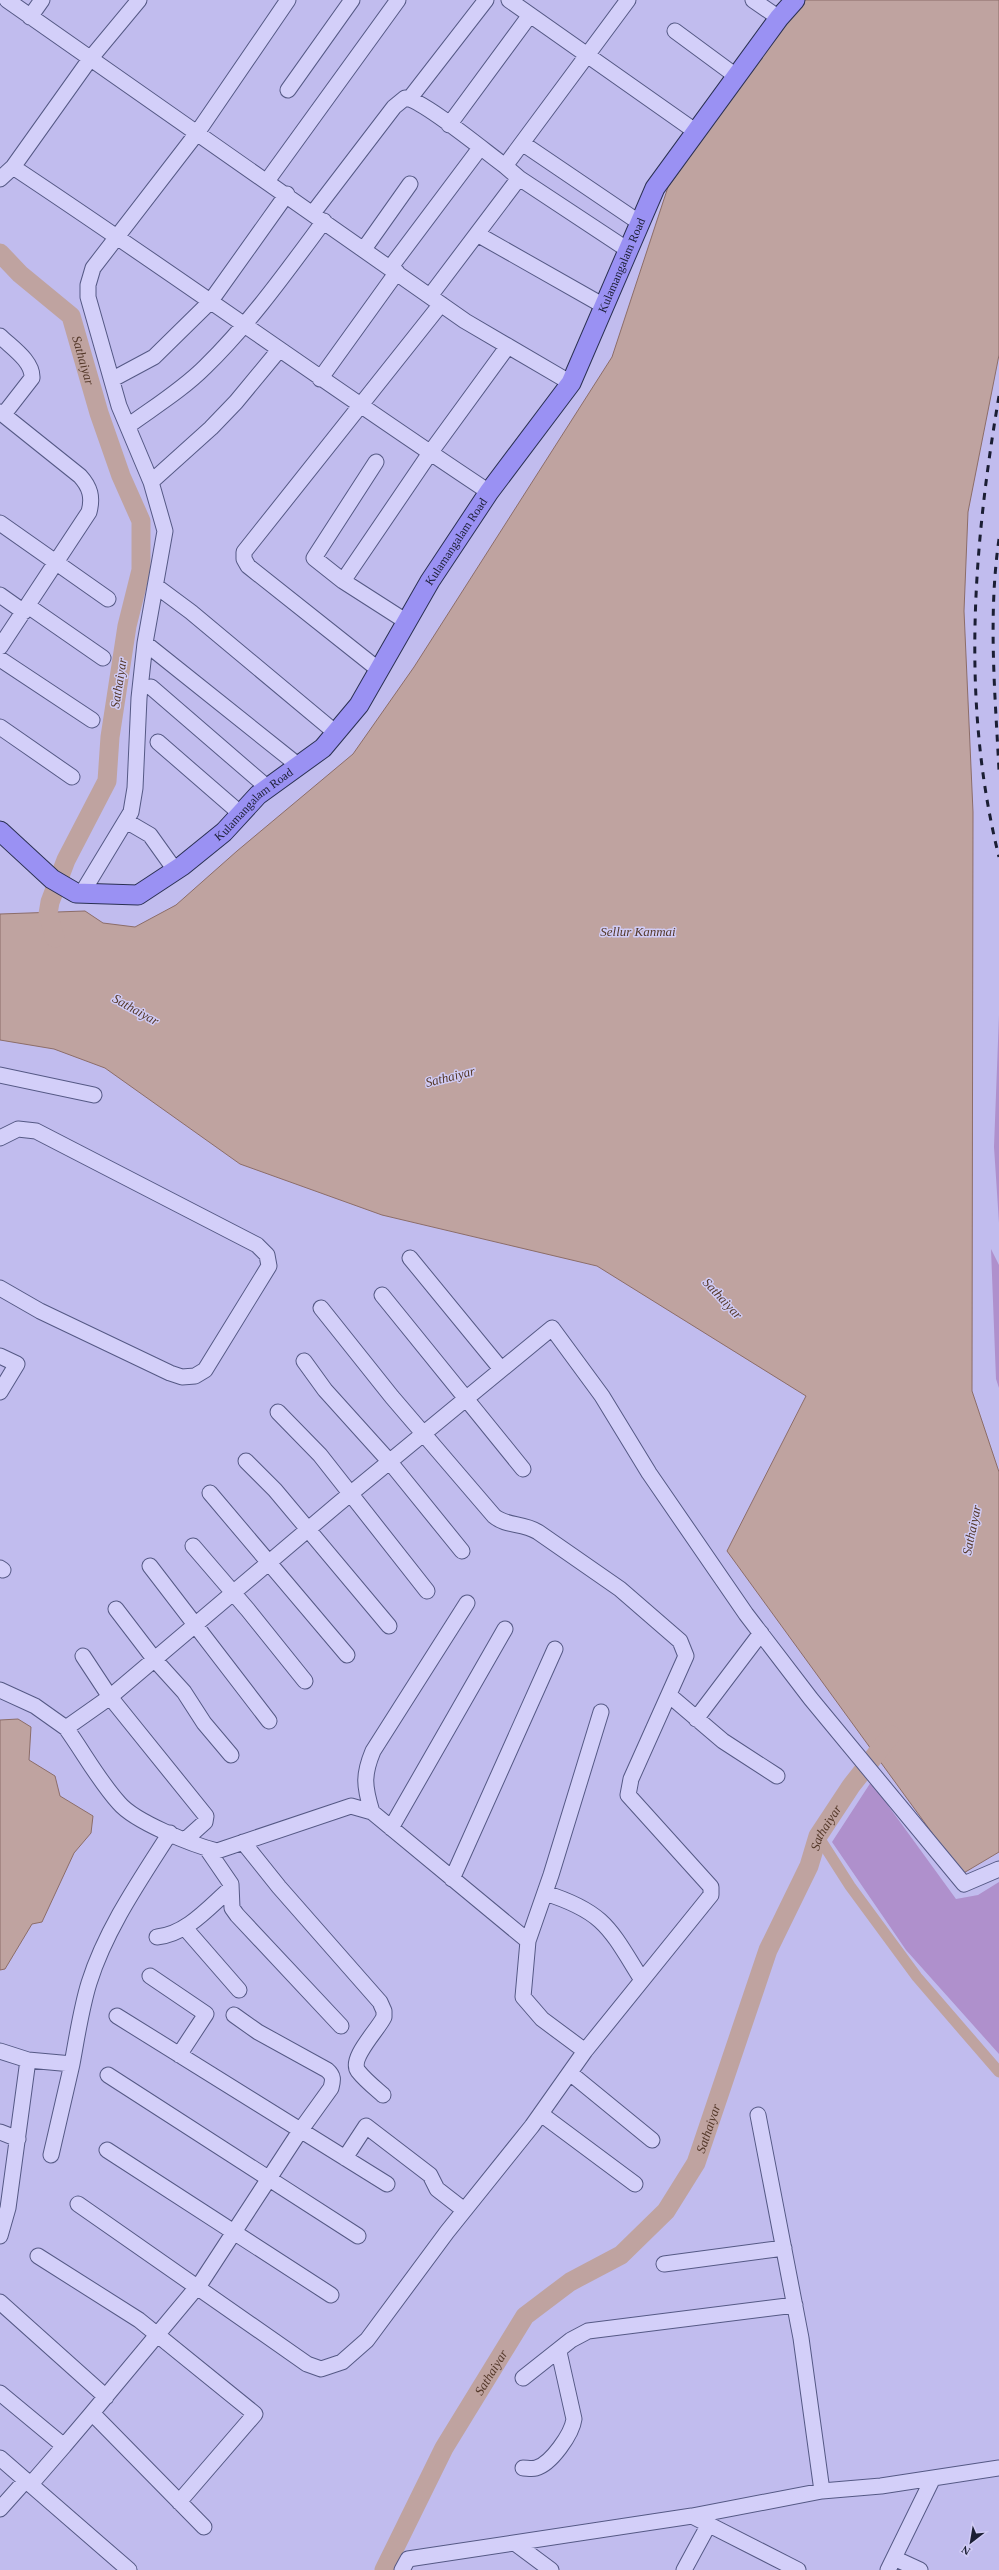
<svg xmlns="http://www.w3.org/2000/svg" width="999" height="2570" font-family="'Times New Roman',serif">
<rect width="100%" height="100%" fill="#c1bcee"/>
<path fill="#af90cc" d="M999,1015V1223L994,1147Z
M991,1249L999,1265V1388L996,1379Z
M871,1782L956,1899L978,1895L999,1882V2054L906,1950L832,1842Z"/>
<path fill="#bfa3a0" stroke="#8c6d68" d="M805,0H999V355L968,512L964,611L973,812L972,1391L999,1472V1852L962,1874L727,1551L806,1396L597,1266L382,1215L240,1164L105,1068L54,1049L0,1040V914L85,911L103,923L135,927L176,905L237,851L353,754L414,667L612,357L668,187L784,24Z
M18,1719L31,1727L29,1760L55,1776L60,1796L93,1816L91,1833L74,1853L42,1922L32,1924L5,1969L0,1970V1720Z"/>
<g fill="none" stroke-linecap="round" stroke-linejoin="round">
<path stroke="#bfa3a0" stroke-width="11" d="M818,1836L850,1886L917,1977L999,2072"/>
<g stroke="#bfa3a0" stroke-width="19">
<path id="s1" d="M0,253L20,274L71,316L99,413L121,476L141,521V570L127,626L110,737L107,781L66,860L50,902L48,914L55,938"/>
<path id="s2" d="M384,2570L444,2448L525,2316L570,2282L621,2255L666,2211L696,2163L768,1950L809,1866L818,1836L851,1786L891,1735"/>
</g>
<defs>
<path id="minor" d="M7,0L465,321L571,383
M288,0L197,133L93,268L88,285V297L119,406L151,482L165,531L145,643L299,766
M509,0L695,131
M753,0L779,18
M30,17L42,0
M675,31L736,76
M288,90L352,0
M410,98L486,0
M449,125L530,15
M522,143L640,223
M13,167C173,273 329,386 489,492
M519,178L628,250
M0,179L13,167L90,59L139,0
M267,181L398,0
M313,213L394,107L405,98C422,99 487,153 505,166
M477,234L604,306
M364,249L410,184
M390,268L480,148
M430,296L519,178L505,166L628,0
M0,336C11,347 33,361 32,378L4,414
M113,379L154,357L210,302L287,194
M320,379L397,272
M0,412L80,476C90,487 93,497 89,512L0,647
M128,426C154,407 182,390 205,367C250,323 287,271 324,221
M376,462L314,558L343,581L407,622
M151,482L211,428L236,402L279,350
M0,523L108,599
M343,581L430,453L508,346
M156,586L191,612L336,733
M0,595L24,612
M28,606L103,658
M0,659L92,720
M379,670L248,566L244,559V552L441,304
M151,687L268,788
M0,727L72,777
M158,742L241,814
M126,821L150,835L175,870
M82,893L131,812L135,788L139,698L145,643
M0,1075L94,1095
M0,1138L18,1129L36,1131L257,1245L267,1255L269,1266L205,1370L195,1376L182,1377L170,1373L40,1311L0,1288
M410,1258L501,1369
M382,1295L523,1469
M0,1356L17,1364L0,1392
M304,1361L325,1390L389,1461L462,1551
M278,1412L320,1455L427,1591
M246,1461L275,1490L389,1626
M210,1493L347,1655
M193,1546L248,1610L305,1681
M150,1566L269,1721
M0,1568L3,1570
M116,1609L155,1660L184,1692L204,1723L231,1755
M0,1690L35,1706L66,1728L110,1697L83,1656
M669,1695L723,1741L777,1776
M696,1719L761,1633
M66,1728C84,1753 99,1781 119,1803C135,1822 193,1845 217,1851L351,1806L372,1812L528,1941L523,1997L542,2019L585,2051
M372,1812C364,1786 363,1775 373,1751L467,1603
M391,1828L505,1629
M185,1840L205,1822L206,1816L110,1697L338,1504L552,1328L602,1396L649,1473L746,1614L811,1699L964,1884L999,1869
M243,1842L279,1887L380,2002L384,2011V2017C378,2030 349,2058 358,2071C365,2080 375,2088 383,2095
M207,1849L231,1884L232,1908L237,1915L341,2026
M452,1879L555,1649
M545,1893C605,1912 610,1929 642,1980
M185,1928L239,1990
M157,1937C187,1934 209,1907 231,1888
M528,1941L551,1875L601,1712
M150,1976L206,2014L179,2055
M117,2016L387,2184
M0,2051L28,2060
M570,2073L652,2140
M108,2075L358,2236
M541,2114L635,2184
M758,2115L801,2338L822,2491
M0,2132L18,2139
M107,2150L331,2295
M51,2155L72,2064
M345,2158L366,2126L430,2175L437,2189L464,2210
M78,2204L307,2364L321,2369L342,2362L367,2340L447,2232L532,2126L585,2051L711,1895V1887L628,1795L631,1779L686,1656L680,1641L620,1589L538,1532C522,1522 507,1527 494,1516L392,1397L321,1308
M0,2236L8,2208L28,2060L72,2064C77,2037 81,2009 89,1983C106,1929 140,1880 170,1833
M38,2256L139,2320L255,2414L179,2502
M664,2264L784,2248
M0,2302L106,2397
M523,2378L571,2340L588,2331L795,2305
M0,2393L64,2446L92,2413L204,2527
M92,2413L202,2281L300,2131L331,2088C333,2080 334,2076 327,2070L258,2032L234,2015
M0,2458L129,2570
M523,2468C527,2468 532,2469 536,2468C551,2464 572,2434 574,2419L559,2352
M31,2484L64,2446
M0,2509L26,2480
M692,2516L798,2570
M516,2544L551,2570
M894,2558L920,2570
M402,2570L408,2559L692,2516L822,2491L881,2486L999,2468
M684,2570L709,2524
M888,2570L933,2478"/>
<g id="major">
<path id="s3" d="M0,831L52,879L76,893L138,895L182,866L224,832L258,795L323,748L359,705L430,581L489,492L571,383L655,188L779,18L795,0"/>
</g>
</defs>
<use href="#minor" stroke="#555985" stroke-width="17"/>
<use href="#major" stroke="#2a3052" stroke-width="21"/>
<use href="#minor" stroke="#d3cff9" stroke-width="15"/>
<use href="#major" stroke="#9a91f3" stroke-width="19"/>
<path stroke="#1b1e34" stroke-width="3" stroke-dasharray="7 7" stroke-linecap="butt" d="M999,396C973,548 961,705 999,857
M999,539C988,615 995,693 999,770"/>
</g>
<g text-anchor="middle" stroke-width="3" stroke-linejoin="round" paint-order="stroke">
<g font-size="12" fill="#1b1e34" stroke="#d0cbf5">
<text dy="4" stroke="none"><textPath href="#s3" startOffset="968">Kulamangalam Road</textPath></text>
<text dy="4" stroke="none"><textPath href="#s3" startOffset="644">Kulamangalam Road</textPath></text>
<text dy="4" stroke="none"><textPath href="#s3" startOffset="308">Kulamangalam Road</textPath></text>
</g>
<g font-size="13" font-style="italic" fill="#543829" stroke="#d0cbf5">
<text dy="5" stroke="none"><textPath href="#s1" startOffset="141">Sathaiyar</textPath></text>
<text transform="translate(118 683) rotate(-81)" y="5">Sathaiyar</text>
<text x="638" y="936">Sellur Kanmai</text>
<text transform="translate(136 1009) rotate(29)" y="5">Sathaiyar</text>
<text transform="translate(450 1076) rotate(-14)" y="5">Sathaiyar</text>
<text transform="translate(723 1298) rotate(47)" y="5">Sathaiyar</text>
<text transform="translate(971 1530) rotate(-78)" y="5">Sathaiyar</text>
<text dy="5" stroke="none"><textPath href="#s2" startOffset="885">Sathaiyar</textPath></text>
<text dy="5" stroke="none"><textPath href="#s2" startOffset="561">Sathaiyar</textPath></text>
<text dy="5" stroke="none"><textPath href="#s2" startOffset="225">Sathaiyar</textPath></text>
</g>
</g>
<g transform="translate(971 2542) rotate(211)" stroke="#d0cbf5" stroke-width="3" paint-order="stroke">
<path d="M0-3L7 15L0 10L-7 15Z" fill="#1b1e34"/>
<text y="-6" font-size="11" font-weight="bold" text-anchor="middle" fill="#1b1e34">N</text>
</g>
</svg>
